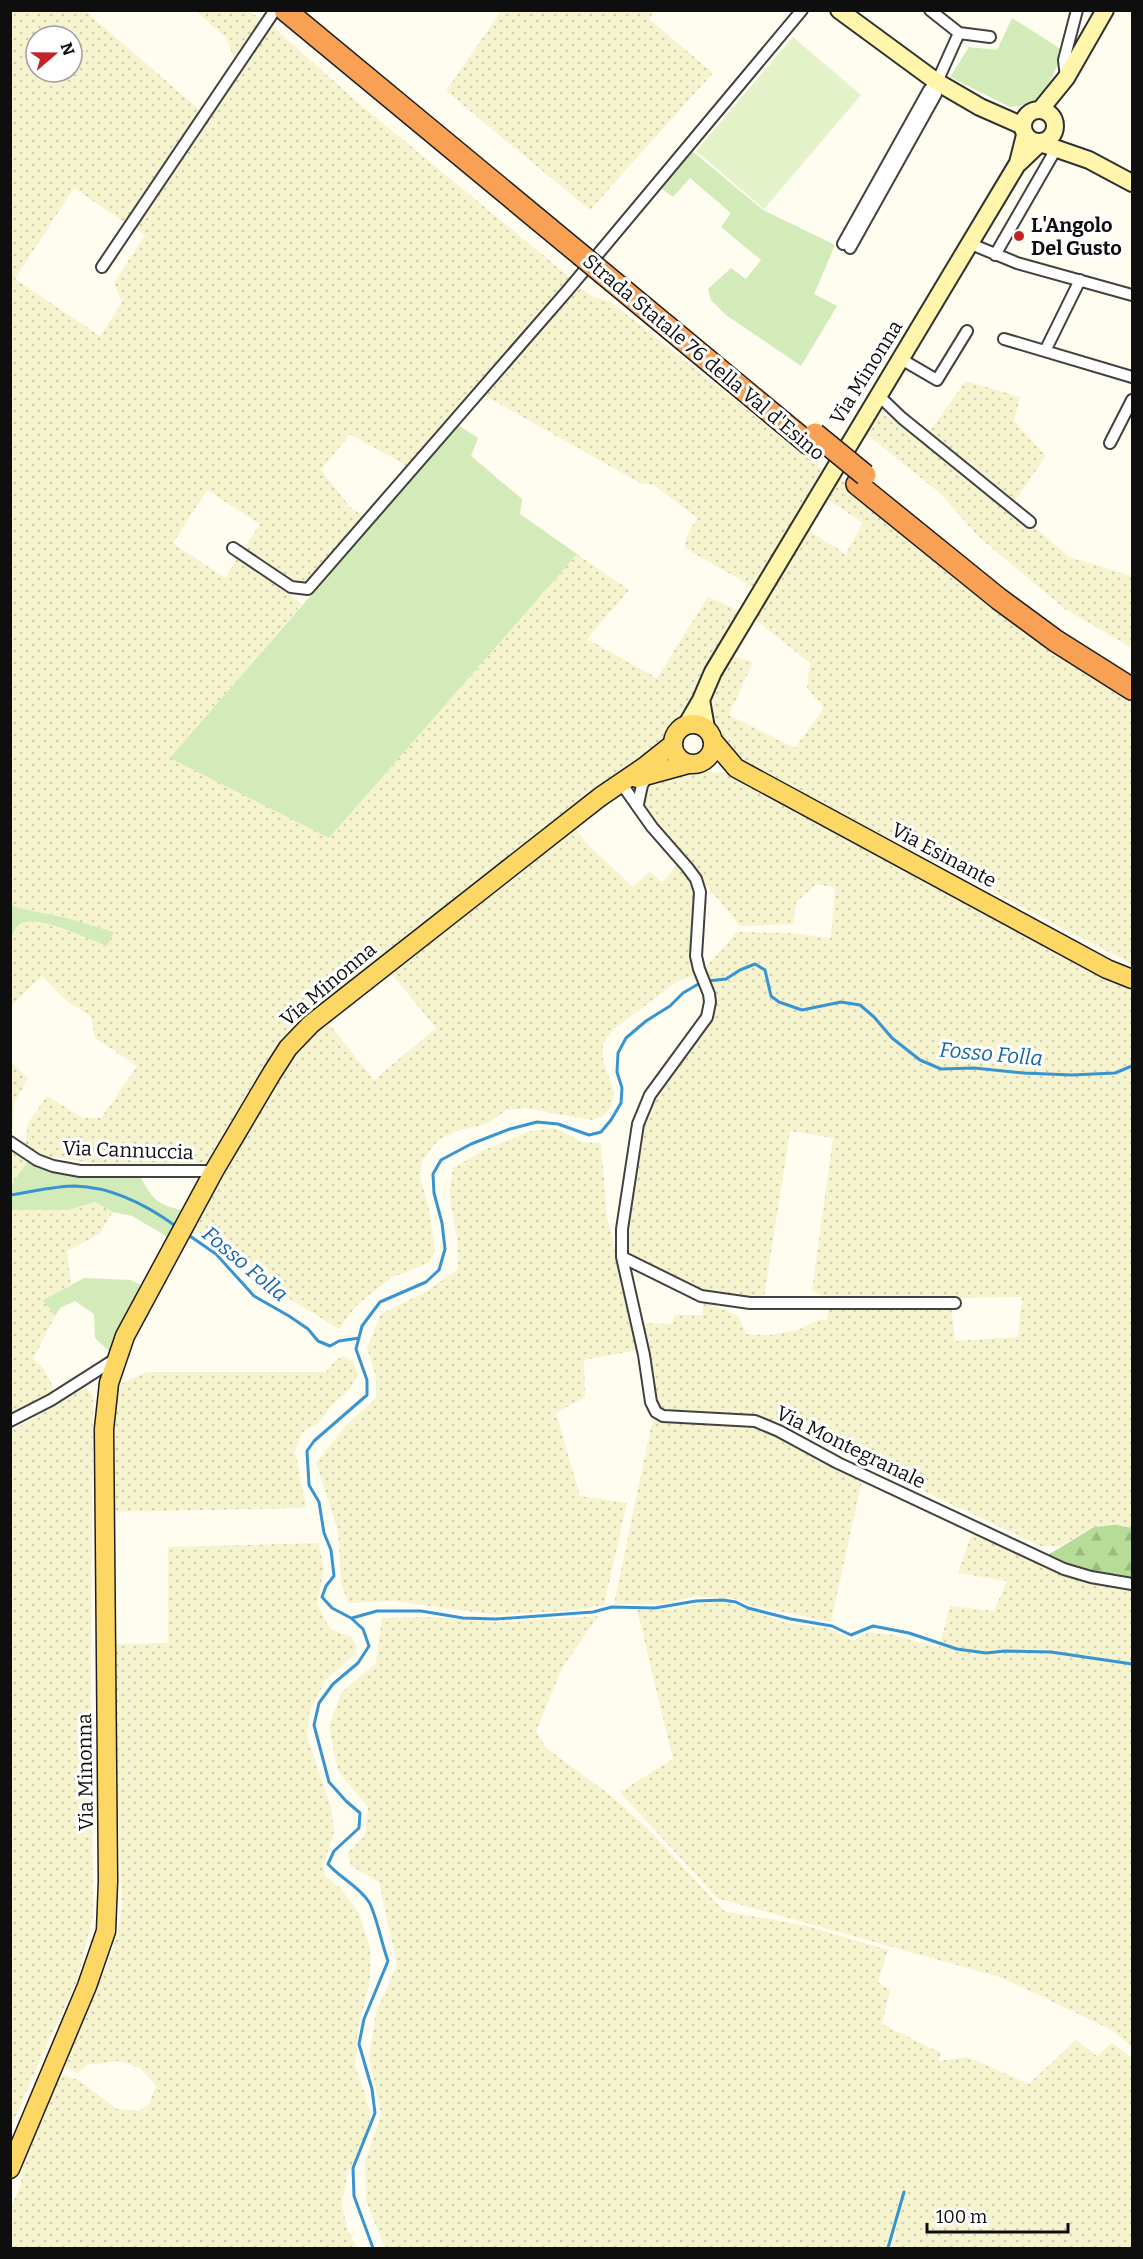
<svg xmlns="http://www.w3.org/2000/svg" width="1143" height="2259" font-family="Bitter,serif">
<defs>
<pattern id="farmland-dots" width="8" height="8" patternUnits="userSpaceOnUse" patternTransform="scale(1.5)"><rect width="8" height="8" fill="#f6f3cf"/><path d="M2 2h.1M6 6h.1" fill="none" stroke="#d2cfb1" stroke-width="1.8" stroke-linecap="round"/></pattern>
<pattern id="forest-firs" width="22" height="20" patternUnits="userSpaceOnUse" patternTransform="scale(1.5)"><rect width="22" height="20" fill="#b6dc97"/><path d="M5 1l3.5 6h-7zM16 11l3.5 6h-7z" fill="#9bbc81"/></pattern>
</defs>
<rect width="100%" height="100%" fill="#fffcf0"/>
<path fill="url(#farmland-dots)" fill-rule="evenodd" d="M11,11H85L201,111L126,223L74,188L15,279L100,336L122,303L114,283L145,235L136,229L270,24L356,101L572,279L409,467L350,434L321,470L349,506L364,517L312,578L302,583H290L243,550L260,524L207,490L173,543L225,578L239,556L302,604L171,758L329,838L577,554L629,590L587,639L657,678L708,597L741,612L687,719L668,730L660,748L305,1017L281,1047L212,1163L108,1165L42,1156L25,1145L28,1123L47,1096L83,1118H101L137,1066L95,1038L91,1016L69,1003L42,976L11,1006L10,938L19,924L29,920L77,933L107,946L114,932L67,918L18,908L11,905ZM36,36H72V72H36Z
M196,11H249L261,19L234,58L226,38Z
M501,11H654L649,19L713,73L590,210L446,91Z
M577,285L593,297L611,302L822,469L755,588L685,548L686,537L697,518L654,485L640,483L482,394Z
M966,381L1020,397L1014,421L1046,456L1012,505L927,435Z
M878,412L906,425L1029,526L1038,530L1069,557L1132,576V648L1065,609L979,537L940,493L866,434Z
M838,477L958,575L1132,698V964L734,758L719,741L706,709L709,691L730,655L753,662L729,715L795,748L824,708L807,688L810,663L751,616L804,528L846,554L863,523L824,497Z
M689,771L730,773L1081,964L1132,989V1528L1116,1525L1094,1527L1060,1546H1040L789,1427L762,1417L677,1415L659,1409L654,1399L640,1323L671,1324L675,1315H703V1300L739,1317L746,1334L770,1335L798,1330L818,1320H827L829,1306L951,1303L955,1341L1018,1337L1022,1297L829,1300L812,1290L833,1138L790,1131L764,1298L697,1289L625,1256V1232L645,1114L653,1095L710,1022L703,970L737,932L791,933L831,938L835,888L817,884L796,902L793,924L740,926L655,823L644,805L645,788L654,780Z
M575,828L587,844L633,887L650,871L662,883L678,864L693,886L694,908L691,959L695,975L678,981L614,1029L603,1044V1061L614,1091L612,1106L603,1116L591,1120L525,1108L507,1110L484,1125L460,1130L438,1140L422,1161L420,1177L429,1209L435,1250L429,1263L391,1278L356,1306L339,1329L264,1283L241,1255L194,1230L286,1062L300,1045L329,1024L374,1080L436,1028L391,973L542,850Z
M11,1062L28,1078L14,1103L13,1128L11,1130Z
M556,1128L581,1142L601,1143L607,1218L615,1247L638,1350L584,1360L585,1397L556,1413L580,1496L627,1503L604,1605L576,1610L497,1615L393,1601L348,1603L341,1582L338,1531L316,1463L347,1424L376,1398V1376L367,1348L381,1314L427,1291L458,1269L457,1239L449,1193L453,1168L484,1150L531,1131Z
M10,1151L27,1162L11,1186H10Z
M95,1202L113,1212L99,1234L67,1251L71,1284L43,1300L55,1316L33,1359L44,1369L55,1391L11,1416V1210H68Z
M344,1356L353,1362L358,1374L349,1390L332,1405L319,1423L303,1432L295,1451L306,1508L110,1512V1427L116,1386L147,1372H326L335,1361Z
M85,1388L93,1396L91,1683L93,1916L77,1981L44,2050L11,2128V1431Z
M655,1419L731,1423L762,1428L862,1480L831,1622L754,1606L736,1599L694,1596L664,1604H614L651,1427Z
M973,1530L1060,1573L1086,1582L1132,1590V2047L1112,2030L1003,1978L717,1898L620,1792L673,1759L637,1610H666L723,1600L786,1623L828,1628L853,1641L867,1632L894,1635L939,1648L950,1606L994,1611L1007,1581L958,1573Z
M319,1543L324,1571L317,1603L330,1629L352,1637L357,1647L354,1655L325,1681L309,1713L307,1737L331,1807L334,1832L323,1865L325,1876L340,1888L359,1913L370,1948V1980L358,2028L355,2066L366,2097L370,2116L366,2140L348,2172L342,2203L347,2229L358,2248H11L10,2211L21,2183L23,2166L57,2072L80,2081L117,2109L139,2111L149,2104L156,2086L140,2068L119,2061L86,2065L78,2073L60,2065L93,1987L108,1964L118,1932L122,1905L111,1644L168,1643V1547Z
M598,1616L561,1670L536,1731L545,1747L610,1795L647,1828L724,1911L807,1926L888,1950L878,1982L890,1990L882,2024L941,2053L939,2061L968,2057L1029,2084L1076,2040L1097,2056L1112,2043L1132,2058V2248H893L901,2201L889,2248H385L366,2201L365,2162L381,2114L369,2057L376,2012L397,1965L379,1882L351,1866L348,1853L365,1835L368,1807L338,1771L329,1727L341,1693L376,1663L382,1618L430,1617L502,1622Z"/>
<path fill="#d2ebb8" d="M1012,18L1064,51L1049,83L1032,104L1010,107L950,77L969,47L997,50Z
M691,150L763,210L835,245L814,294L837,306L801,366L726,315L711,300L708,289L731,268L746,279L761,260L721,227L731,213L690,178L673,197L661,188Z
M458,425L478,438L471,456L522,499L520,514L577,554L329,838L170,758Z
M11,905L18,908L67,918L114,932L107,946C90,939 37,915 22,923C16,926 14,932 11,938Z
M27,1162L62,1173L78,1175L140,1176C155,1204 158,1204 188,1212L171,1239L132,1216L113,1212L95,1202L68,1210H11V1186Z
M84,1278L130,1280L146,1287L111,1353L95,1338L94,1314L75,1301L60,1308L55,1316L43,1300Z"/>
<path fill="url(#forest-firs)" d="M1116,1525L1132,1528V1579C1103,1575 1075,1568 1048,1555L1094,1527Z"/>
<path fill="#e4f2ca" d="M793,37L861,95L764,209L696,151Z"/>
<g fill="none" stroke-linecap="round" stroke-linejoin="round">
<path stroke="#3794d1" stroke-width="3" d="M707,981L726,979L740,970L755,964L765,970L771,996L779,1002L802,1010L841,1002L860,1005L874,1017L892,1038L920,1060L941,1069L974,1068L1023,1073L1072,1075L1115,1073L1132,1066
M10,1195C31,1192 54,1186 75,1186C113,1187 147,1205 177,1227
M187,1234L216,1254L254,1296L289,1316L308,1329L318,1341L330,1346L339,1341L359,1338
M352,1618L377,1611H421L463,1618L496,1619L593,1612L612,1607L655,1608L696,1601L723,1600L736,1602L748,1608L791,1619L832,1626L851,1635L873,1626L909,1633L957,1649L986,1653L1005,1651L1051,1652L1132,1664
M373,2248L354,2196L353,2168L375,2113L372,2089L359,2044L364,2019L388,1961C382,1945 376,1914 369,1902C359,1886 340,1878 328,1864L334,1851L359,1828L360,1813L346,1801L329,1782L314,1725L319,1703L333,1684L358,1663L369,1646L363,1629L351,1618L332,1608L322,1597L326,1586L334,1576L331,1550L324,1533L319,1502L309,1485L307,1451L314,1441L367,1395V1380L356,1349L362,1326L380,1302L426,1282L439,1270L445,1249L442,1223L434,1193L433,1174L441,1160L471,1144L510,1129L537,1122L558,1124L589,1135L601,1132L611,1120L621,1103L622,1088L617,1072L618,1053L626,1038L646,1021L670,1006L683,993L700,983
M888,2248L904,2192"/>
<defs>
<path id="street" d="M930,10L959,33
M1066,78L1064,60L1077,10
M843,244L929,90L937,82
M971,244L1017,263L1132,295
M850,248L936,94L937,82L959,33L990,37
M995,255L1056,149
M102,267L275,10
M1004,339L1132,377
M1045,351L1080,280
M901,359L937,380L967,331
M878,395L902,418L1030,522
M1110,443L1132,400
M233,548L291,587L308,589L568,290L802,10
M621,783L652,827L687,867L696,879L700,892L696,956L699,969L709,994L710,1002L707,1017L650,1095L638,1124L622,1229V1257L644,1355L651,1402L656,1412L663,1416L755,1421L779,1431L838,1463L1064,1569L1091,1577L1132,1584
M638,804L642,785L649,774
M10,1142L37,1160L53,1166L80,1171H214
M622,1257L701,1296L750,1303H955
M10,1421L51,1400L117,1358"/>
<path id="secondary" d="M839,10L937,82L980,107L1023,126
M1023 126a16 16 0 1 1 32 0a16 16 0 1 1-32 0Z
M1040,110L1066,78L1105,10
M1019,163L1040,143L1089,160L1132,183
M701,700L706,728
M687,724L701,700L713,672L1018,163L1025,135"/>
<path id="primary" d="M673 744a20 20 0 1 1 40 0a20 20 0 1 1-40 0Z
M714,742L736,768L1107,969L1132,979
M637,778L688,764
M10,2169L87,1986L106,1931L108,1881L104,1429L109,1383L125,1336L214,1171L272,1073L288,1048L311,1024L600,797L644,767L673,744"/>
<path id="highway" d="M285,10L581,255
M605,275L809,444
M857,484L999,599L1056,641L1132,689"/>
</defs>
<use href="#street" stroke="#414141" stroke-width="14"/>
<use href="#secondary" stroke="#303030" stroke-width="20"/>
<use href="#primary" stroke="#1f1f1f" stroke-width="21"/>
<use href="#highway" stroke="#1f1f1f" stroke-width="24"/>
<use href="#street" stroke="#fff" stroke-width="10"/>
<use href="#secondary" stroke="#fff6ab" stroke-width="16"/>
<use href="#primary" stroke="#fcd763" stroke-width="18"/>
<use href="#highway" stroke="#f8a054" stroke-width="21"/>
<defs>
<path id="highway-bridge" d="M581,255L605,275
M815,434L865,475"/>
</defs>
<use href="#highway-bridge" stroke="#1f1f1f" stroke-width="24" stroke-linecap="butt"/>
<use href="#highway-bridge" stroke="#f8a054" stroke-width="21"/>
</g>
<circle fill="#c32229" stroke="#fff" stroke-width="2" cx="1019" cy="236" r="6"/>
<g text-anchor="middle" stroke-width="6" stroke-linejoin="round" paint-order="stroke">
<g font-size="20" font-weight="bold" fill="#0e0e0e" stroke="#fff" text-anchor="start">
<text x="1031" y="232">L'Angolo<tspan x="1031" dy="23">Del Gusto</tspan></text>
</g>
<g font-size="20" fill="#0e0e0e" stroke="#fff">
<text transform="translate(704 357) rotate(40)" y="7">Strada Statale 76 della Val d'Esino</text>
<text transform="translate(866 372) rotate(-58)" y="7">Via Minonna</text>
<text transform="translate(944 855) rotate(28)" y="7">Via Esinante</text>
<text transform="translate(328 984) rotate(-40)" y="7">Via Minonna</text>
<text transform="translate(128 1150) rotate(2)" y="7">Via Cannuccia</text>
<text transform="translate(851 1447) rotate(26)" y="7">Via Montegranale</text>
<text transform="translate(85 1772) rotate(-91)" y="7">Via Minonna</text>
</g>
<g font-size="21" font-style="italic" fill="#1365a5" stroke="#fff">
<text transform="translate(991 1054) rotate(5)" y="7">Fosso Folla</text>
<text transform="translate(245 1264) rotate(40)" y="7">Fosso Folla</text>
</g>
</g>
<rect width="1143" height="2259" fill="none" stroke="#0e0e0e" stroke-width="24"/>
<g transform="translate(54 54) rotate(70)"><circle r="28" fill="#ffffff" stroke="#9f9f9f" stroke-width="1.5"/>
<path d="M0-4.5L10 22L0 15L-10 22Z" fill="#c32229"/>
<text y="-9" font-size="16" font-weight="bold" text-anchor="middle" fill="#0e0e0e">N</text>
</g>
<path d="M927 2223v9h141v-9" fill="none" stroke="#0e0e0e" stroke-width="3"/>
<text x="936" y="2223" font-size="18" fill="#0e0e0e" stroke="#ffffff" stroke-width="4.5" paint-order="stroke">100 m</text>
</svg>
